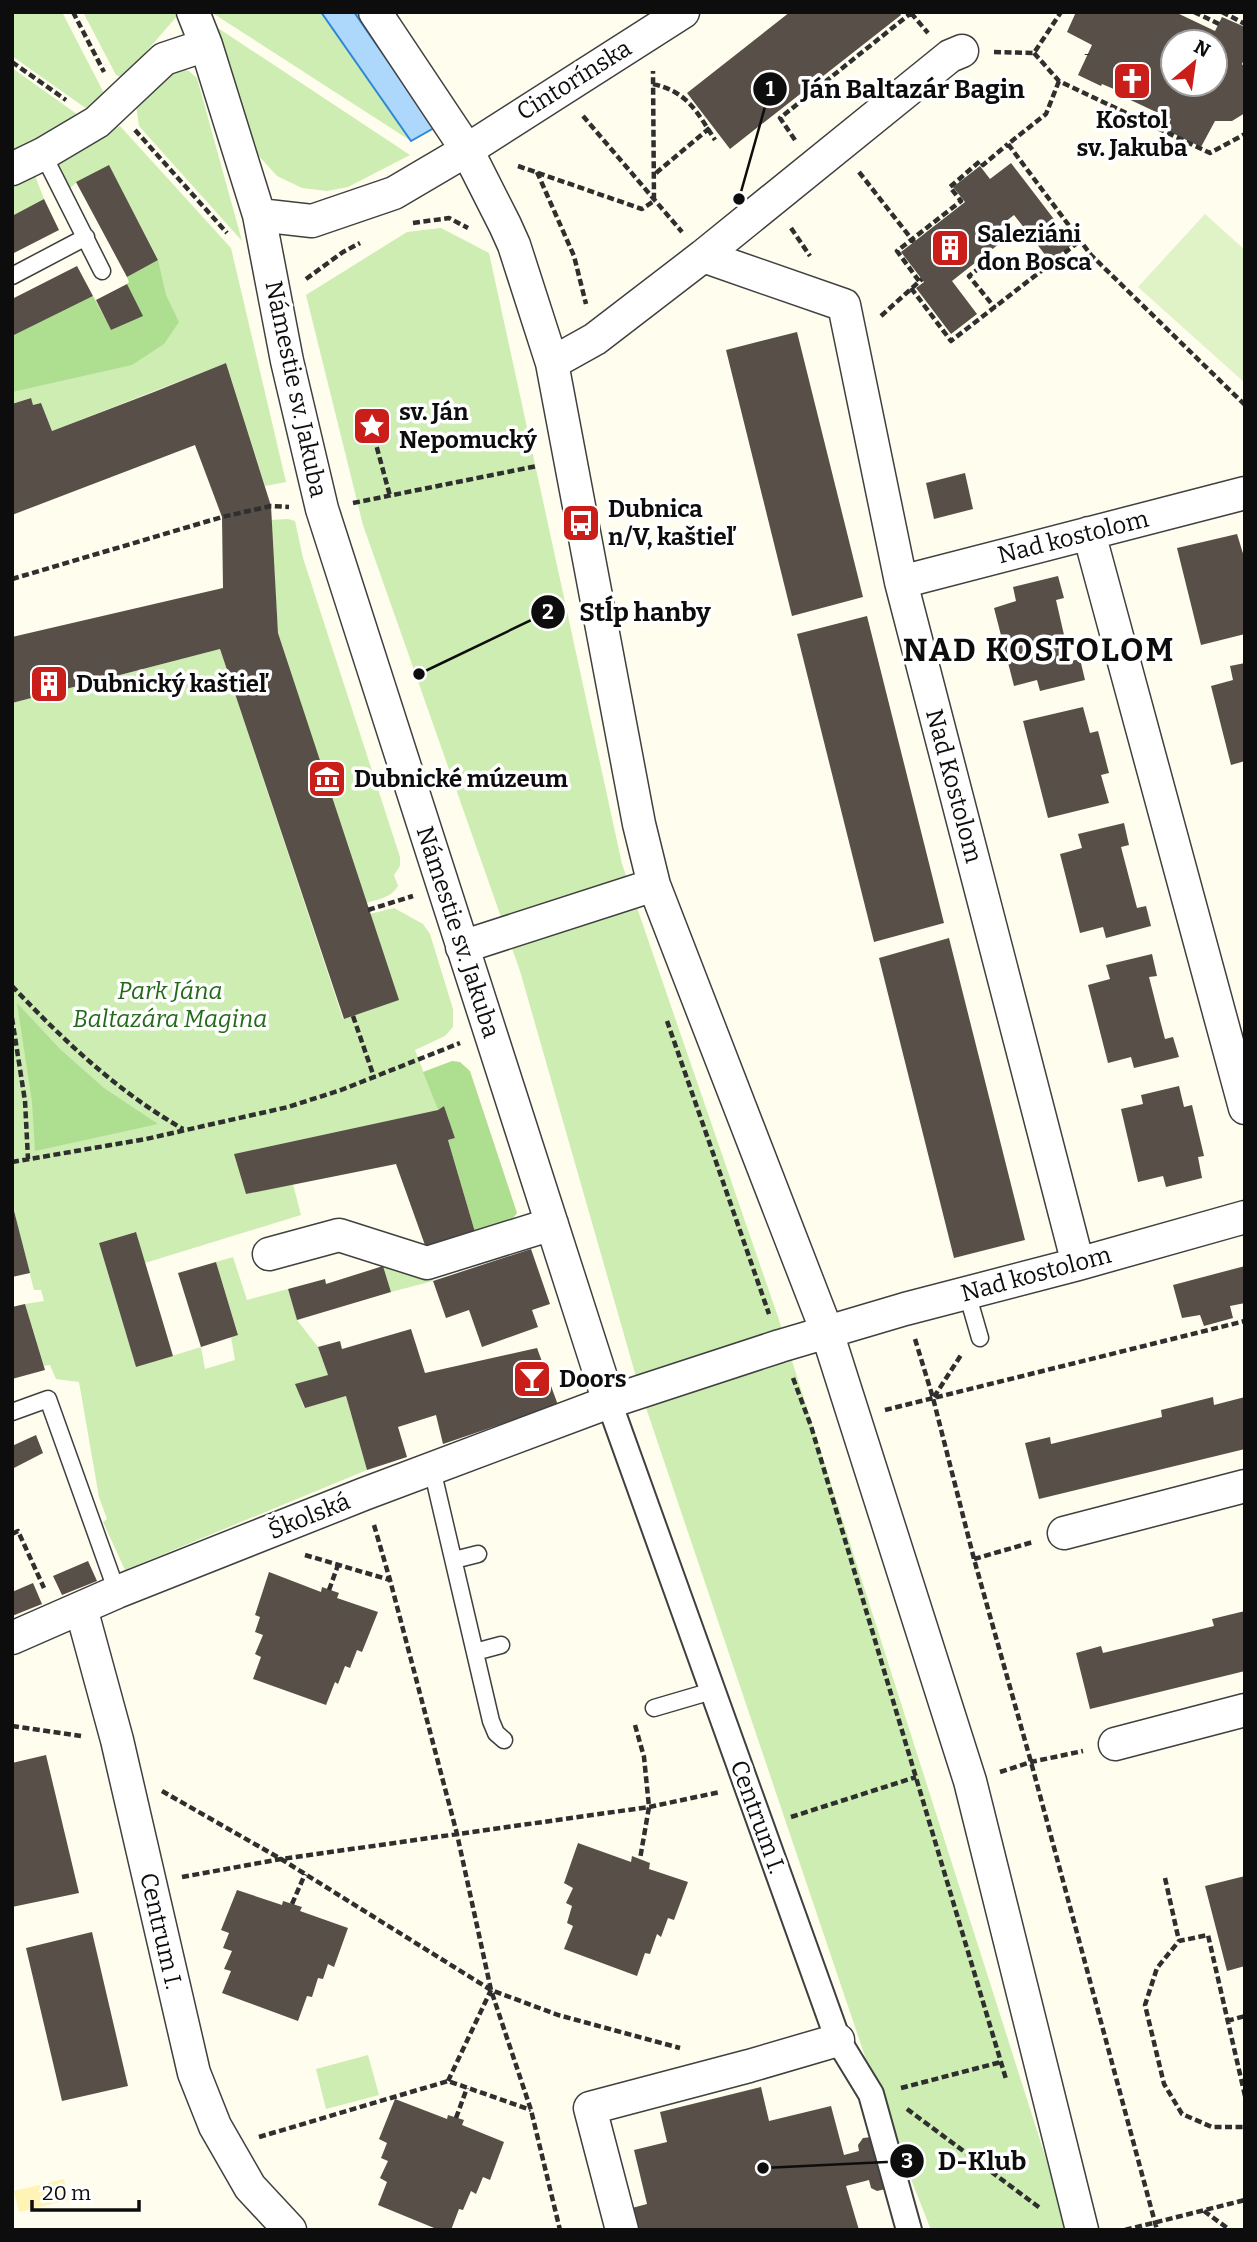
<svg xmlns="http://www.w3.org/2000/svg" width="1257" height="2242" font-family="Bitter,serif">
<rect width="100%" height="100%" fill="#fffded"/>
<path fill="#cdedb3" d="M12,12H62L107,99L87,109L12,56Z
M83,12H177L178,15L123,78L116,75Z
M211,12H321L411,141Z
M218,28L410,155L348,187L327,191L302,188L277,176L258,155Z
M12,68L81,117L12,151Z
M180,69L189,71L197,78L242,241L139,126L136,105L167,71Z
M120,126L231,248L286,482L265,486L226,363L52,431L41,403L33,405L30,398L12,404V336L93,296L111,330L142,316L127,284L129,282L127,277L158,259L109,166L77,182L70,188L57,159Z
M34,173L44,199L12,216V185Z
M441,228L489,253L622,864L778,1317L1054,2184L1079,2230H931L878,2095L639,1387L520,971L363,525L306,295L407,232Z
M288,519L295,521L303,558L400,857V866L394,875L398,886C391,898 379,899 366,903L278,633L271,520Z
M220,649L343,1019L398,1000L370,914L394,908L423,924L430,934L453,1009V1027L445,1036L415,1050L438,1110L234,1154L246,1194L293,1184L301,1215L145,1263L135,1232L99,1243L136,1367L201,1347L205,1369L235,1360L231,1337L238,1334L216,1262L233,1257L247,1300L288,1289L297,1320L318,1347L328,1375L296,1384L304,1408L346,1396L367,1470L125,1570L103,1522L107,1519L99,1497L79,1382L56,1379L50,1365L44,1366L25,1304L44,1301L41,1290H34L12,1204V703Z
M383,1266L427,1270L433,1281L391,1292Z
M368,2055L379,2095L326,2109L316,2069Z"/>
<path fill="#aedf91" d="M158,260L166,295L179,322L164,344L132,365L12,392V336L93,296L111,330L142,315L127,284L129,282L127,277Z
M17,1003L60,1049L104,1088L158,1124L35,1151L32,1102Z
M452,1061L460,1062L470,1071L517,1213L511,1221L475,1232L448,1140L455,1138L444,1106L438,1110L423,1072Z"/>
<path fill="#fff4b5" d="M64,2179L69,2200L19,2212L14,2191Z"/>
<path fill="#e0f3c6" d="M1205,214L1245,250V383L1138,287Z"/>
<path fill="#add8fb" stroke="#2d87d9" stroke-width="2" d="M321,12H354L434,128L411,141Z"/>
<path fill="#574f48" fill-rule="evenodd" d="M790,12H899L901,15L730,149L687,93Z
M1076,12H1175L1215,31L1222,17L1245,27V58L1242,64L1245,68V113L1232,121H1215L1201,147L1166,130L1171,119L1122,96L1123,93L1102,84L1101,86L1078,75L1092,45L1067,32ZM1173,42H1215V84H1173Z
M1011,163L1073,244L1050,261L1014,215L991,233L999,244L952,281L977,314L951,334L916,288L924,282L901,252L965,202L953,187L980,166L990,179Z
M109,165L158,260L127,277L76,182Z
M44,199L59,230L12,254V216Z
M77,266L93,296L12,336V299Z
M127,284L143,316L111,330L96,300Z
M797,332L863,597L792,616L726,350Z
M226,363L271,506L278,633L399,1000L344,1019L220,649L12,703V637L223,588L222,517L195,445L12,515V404L31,398L33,405L41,403L52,431L154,392Z
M965,473L973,509L934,519L926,483Z
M1237,534L1245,560V634L1201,645L1177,548Z
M1058,576L1064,598L1056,600L1067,648L1071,661L1080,659L1085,680L1040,691L1037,680L1014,686L994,608L1016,601L1013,587Z
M867,616L944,923L874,942L797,634Z
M1245,663V761L1231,765L1211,686L1233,680L1230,666Z
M1083,707L1090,733L1098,731L1109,773L1101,775L1109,803L1048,818L1023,721Z
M1124,823L1129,845L1121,847L1137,908L1146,906L1151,926L1106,938L1103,927L1080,933L1060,854L1082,848L1078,834Z
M949,938L1025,1240L954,1258L879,958Z
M1152,954L1157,976L1149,977L1161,1024L1165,1039L1173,1037L1179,1057L1134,1068L1131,1057L1108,1063L1088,985L1110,979L1106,965Z
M1179,1086L1184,1107L1192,1105L1204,1156L1198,1157L1202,1178L1166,1187L1163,1176L1138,1182L1121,1109L1143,1104L1141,1095Z
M444,1106L455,1138L448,1140L475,1232L426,1248L396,1164L246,1194L234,1154L438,1110Z
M13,1207L30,1273L12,1277V1208Z
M136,1232L173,1356L136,1367L99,1243Z
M531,1249L550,1304L532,1310L538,1327L482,1347L469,1310L446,1318L433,1281Z
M216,1262L238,1335L201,1347L178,1273Z
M383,1266L391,1292L297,1320L288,1289L325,1279L326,1284Z
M1245,1266V1303L1230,1306L1233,1318L1204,1326L1200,1315L1182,1318L1173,1285Z
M25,1304L45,1370L12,1379V1307Z
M411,1329L425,1373L537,1348L558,1405L443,1444L436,1415L398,1427L407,1457L367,1470L346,1396L305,1408L295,1384L328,1375L318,1347L340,1341L342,1349Z
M1213,1397L1214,1405L1245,1397V1449L1039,1499L1025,1443L1050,1437L1051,1444L1162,1417L1161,1410Z
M36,1435L43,1453L12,1469V1446Z
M88,1561L97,1581L62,1595L53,1576Z
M269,1572L321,1592L322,1587L339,1593L337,1598L378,1612L362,1652L357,1650L350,1668L345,1666L338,1684L335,1682L326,1705L253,1679L261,1657L255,1654L263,1635L255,1632L260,1617L255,1615Z
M33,1583L42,1604L12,1616V1592Z
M1245,1611V1671L1090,1709L1076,1653L1101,1646L1103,1653L1214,1626L1212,1619Z
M46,1755L79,1893L12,1907V1763Z
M578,1843L631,1862L632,1856L650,1863L649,1869L688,1882L674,1920L668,1918L661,1937L657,1934L650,1954L645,1953L637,1976L564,1949L573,1926L567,1923L572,1906L566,1903L573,1888L564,1883Z
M1245,1876V1966L1227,1971L1205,1886Z
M237,1890L282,1905L283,1901L302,1907L300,1911L348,1928L334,1967L328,1964L323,1979L318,1978L312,1997L307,1996L298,2021L222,1993L231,1971L224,1969L232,1951L223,1948L229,1933L221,1930Z
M92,1932L128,2086L62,2101L26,1948Z
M761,2087L769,2121L831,2106L844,2155L859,2151L858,2145L863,2138L872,2137L886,2189L877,2191L871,2188L869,2180L846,2186L859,2230H638L632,2208L647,2204L634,2150L667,2142L660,2112Z
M395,2099L447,2119L448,2115L464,2120L462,2125L504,2142L490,2180L483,2177L476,2194L471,2191L463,2210L459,2209L451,2230H439L378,2205L387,2182L380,2178L388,2161L381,2158L387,2143L379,2139Z"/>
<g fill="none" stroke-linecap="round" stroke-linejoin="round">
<defs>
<path id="service" d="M43,154L102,271
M12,276L86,237
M967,1293L980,1338
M12,1412L48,1399L117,1592
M432,1469L491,1721L496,1733L504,1740
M454,1560L478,1554
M475,1652L501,1645
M654,1708L712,1691"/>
<path id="pedestrian" d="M609,1402L838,2040L871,2094L909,2230"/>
<path id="minor" d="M193,12L206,45L259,215L287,361L322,509L609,1402
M375,12L467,150L505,225L514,245L552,363L639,824L654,885L827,1332L970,1781L1082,2230
M12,169L43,154L97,122L164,59L206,45
M259,215L312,221L394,193L467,150L683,12
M703,256L844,305L901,582L1078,1264
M552,363L595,339L703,256L950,56L962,51
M1089,533L1245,1108
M901,582L1245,493
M462,947L654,885
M269,1254L339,1235L427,1263L552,1224
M1064,1533L1245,1486
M81,1608L117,1740L194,2073L215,2126L250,2187L290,2230
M12,1638L117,1592L364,1494L609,1402L780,1346L905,1309L1078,1264L1245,1217
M1115,1744L1245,1710
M622,2230L590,2108L749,2066L838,2040"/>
</defs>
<use href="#service" stroke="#404040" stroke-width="19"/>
<use href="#pedestrian" stroke="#404040" stroke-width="28"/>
<use href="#minor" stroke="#404040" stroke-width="35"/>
<path stroke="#2f2f2f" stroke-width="4.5" stroke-dasharray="7 3.5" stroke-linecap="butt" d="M73,12L104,72
M1194,12L1219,24
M1222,12L1245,24
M911,13L928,33
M994,52L1034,53L1061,12
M1034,53L1059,81L1210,153L1245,134
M1087,54V55
M12,62L66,100
M1059,81L1046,114L1008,144L1091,255L1245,405
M653,84C688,92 697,112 715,140
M583,116L682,232
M135,130L227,233
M795,140L780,118L911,13
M518,166L642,209L654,201L653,71
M537,172L574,256L586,304
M859,172L914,242
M656,173L712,126
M413,223L449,218L468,228
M791,228L810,256
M978,260L983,265L969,276L995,308
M306,279L343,252L360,243
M919,281L897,251L961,201L950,187L980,161L983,165L1008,144
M911,288L951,341L1081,240
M881,316L922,279
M374,437L390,496
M353,503L537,466
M12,579L222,517L271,506L289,507
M368,910L413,896
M12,986C63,1040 118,1092 183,1129
M353,1016L374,1077
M12,1018L25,1101L28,1159
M667,1021L769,1314
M12,1162L146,1139L288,1107L341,1090L460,1043
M915,1339L933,1398L974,1559L1031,1762L1157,2230
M793,1378L811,1426L1006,2079
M934,1397L961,1355
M885,1410L1245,1321
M374,1525L390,1580L457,1834L491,1990L531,2110L560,2230
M12,1534L18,1531L44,1588
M305,1555L390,1580
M974,1559L1033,1542
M329,1590L338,1565
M635,1725L644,1757L649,1807L640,1859
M12,1726L81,1736
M1000,1772L1031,1762L1083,1751
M162,1791L281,1859L491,1990L558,2015L680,2048
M791,1817L916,1777
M182,1877L281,1859L649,1807L720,1792
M1165,1878L1179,1941
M292,1904L305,1874
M1227,2021L1245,2016
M448,2081L491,1990
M901,2088L1001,2062
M1245,2096L1208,1935L1179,1941L1157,1968L1145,2005L1164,2084L1182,2114L1212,2127H1245
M907,2109L1040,2208
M456,2118L467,2088
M259,2137L448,2081L531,2110
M1204,2211L1230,2230
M1125,2230L1245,2200"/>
<use href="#service" stroke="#fff" stroke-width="16"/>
<use href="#pedestrian" stroke="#fff" stroke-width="24"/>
<use href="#minor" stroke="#fff" stroke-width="32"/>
</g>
<defs>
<symbol id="church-square" viewBox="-11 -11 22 22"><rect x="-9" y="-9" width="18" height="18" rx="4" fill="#c91e19" stroke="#fff"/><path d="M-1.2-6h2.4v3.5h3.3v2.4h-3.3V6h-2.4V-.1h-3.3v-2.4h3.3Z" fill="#fff"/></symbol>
<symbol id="building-square" viewBox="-11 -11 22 22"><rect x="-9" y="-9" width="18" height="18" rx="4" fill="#c91e19" stroke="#fff"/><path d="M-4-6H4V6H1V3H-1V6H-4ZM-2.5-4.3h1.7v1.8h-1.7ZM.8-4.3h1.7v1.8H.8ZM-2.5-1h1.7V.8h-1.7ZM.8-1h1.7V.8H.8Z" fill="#fff"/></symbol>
<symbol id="sight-square" viewBox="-11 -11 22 22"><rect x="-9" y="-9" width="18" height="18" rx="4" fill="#c91e19" stroke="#fff"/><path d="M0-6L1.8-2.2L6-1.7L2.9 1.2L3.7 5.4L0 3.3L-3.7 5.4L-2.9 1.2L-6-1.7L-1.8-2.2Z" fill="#fff"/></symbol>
<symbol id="bus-square" viewBox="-11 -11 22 22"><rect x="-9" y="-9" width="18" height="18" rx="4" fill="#c91e19" stroke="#fff"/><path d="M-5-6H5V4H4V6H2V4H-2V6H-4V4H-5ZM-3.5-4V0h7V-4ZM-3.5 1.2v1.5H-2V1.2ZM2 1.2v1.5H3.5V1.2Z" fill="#fff"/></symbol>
<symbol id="museum-square" viewBox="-11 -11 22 22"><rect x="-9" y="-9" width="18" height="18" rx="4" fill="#c91e19" stroke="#fff"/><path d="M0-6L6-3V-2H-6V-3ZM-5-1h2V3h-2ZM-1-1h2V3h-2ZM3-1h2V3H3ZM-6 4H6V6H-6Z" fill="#fff"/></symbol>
<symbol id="bar-square" viewBox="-11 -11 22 22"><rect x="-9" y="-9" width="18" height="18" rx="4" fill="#c91e19" stroke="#fff"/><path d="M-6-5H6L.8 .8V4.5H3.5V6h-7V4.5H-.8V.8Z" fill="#fff"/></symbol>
</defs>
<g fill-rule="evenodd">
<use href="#church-square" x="1110" y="59" width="44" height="44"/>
<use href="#building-square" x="928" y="226" width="44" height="44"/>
<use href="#sight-square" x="350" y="404" width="44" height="44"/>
<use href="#bus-square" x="559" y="501" width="44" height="44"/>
<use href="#building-square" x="27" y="662" width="44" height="44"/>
<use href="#museum-square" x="305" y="757" width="44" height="44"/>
<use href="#bar-square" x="510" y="1357" width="44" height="44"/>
</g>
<g text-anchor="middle" stroke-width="7" stroke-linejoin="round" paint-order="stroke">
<g font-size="24" fill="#0d0d0d" stroke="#fff">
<text transform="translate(574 80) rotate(-32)" y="8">Cintorínska</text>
<text transform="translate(296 389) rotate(78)" y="8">Námestie sv. Jakuba</text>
<text transform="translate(1073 537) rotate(-14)" y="8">Nad kostolom</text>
<text transform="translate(954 786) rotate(75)" y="8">Nad Kostolom</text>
<text transform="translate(458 932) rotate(72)" y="8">Námestie sv. Jakuba</text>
<text transform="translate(1036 1274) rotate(-15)" y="8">Nad kostolom</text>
<text transform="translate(309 1516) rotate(-22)" y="8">Školská</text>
<text transform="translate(758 1817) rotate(70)" y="8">Centrum I.</text>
<text transform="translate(161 1931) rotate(77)" y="8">Centrum I.</text>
</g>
<g font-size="24" font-weight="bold" fill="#0d0d0d" stroke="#fff" text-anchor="start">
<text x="1132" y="128" text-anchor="middle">Kostol<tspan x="1132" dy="28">sv. Jakuba</tspan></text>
<text x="977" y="242">Saleziáni<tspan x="977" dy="28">don Bosca</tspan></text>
<text x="399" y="420">sv. Ján<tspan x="399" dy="28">Nepomucký</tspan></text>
<text x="608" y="517">Dubnica<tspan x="608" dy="28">n/V, kaštieľ</tspan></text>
<text x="76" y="692">Dubnický kaštieľ</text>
<text x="354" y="787">Dubnické múzeum</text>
<text x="559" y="1387">Doors</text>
</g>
<g font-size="24" font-style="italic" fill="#236a18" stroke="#fff">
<text x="170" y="999">Park Jána<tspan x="170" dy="28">Baltazára Magina</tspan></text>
</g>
<g font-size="32" font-weight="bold" letter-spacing="2" fill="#0d0d0d" stroke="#fff">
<text x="1039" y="661">NAD KOSTOLOM</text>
</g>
</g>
<path fill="none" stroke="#0d0d0d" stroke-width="2.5" d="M739 199L770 89M419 674L548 612M763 2168L907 2161"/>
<g fill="#0d0d0d" stroke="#fff" stroke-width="2.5">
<circle cx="739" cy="199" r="7"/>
<circle cx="419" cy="674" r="7"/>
<circle cx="763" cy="2168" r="7"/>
<circle cx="770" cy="89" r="18"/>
<circle cx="548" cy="612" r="18"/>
<circle cx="907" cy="2161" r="18"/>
</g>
<g font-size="21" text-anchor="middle" font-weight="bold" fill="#fff">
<text x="770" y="96">1</text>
<text x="548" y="619">2</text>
<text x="907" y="2168">3</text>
</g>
<g font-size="26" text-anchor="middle" font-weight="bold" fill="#0d0d0d" stroke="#fff" stroke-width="7" stroke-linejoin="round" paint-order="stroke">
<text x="913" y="98">Ján Baltazár Bagin</text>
<text x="645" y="621">Stĺp hanby</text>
<text x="982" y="2170">D-Klub</text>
</g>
<rect width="1257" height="2242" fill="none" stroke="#0d0d0d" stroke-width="28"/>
<g transform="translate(1194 63) rotate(29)"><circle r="33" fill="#ffffff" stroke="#9e9e9e" stroke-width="2"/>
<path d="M0-5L12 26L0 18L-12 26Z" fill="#c91e19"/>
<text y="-10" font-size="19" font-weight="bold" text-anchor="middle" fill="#0d0d0d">N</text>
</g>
<path d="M32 2200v10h107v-10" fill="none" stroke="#0d0d0d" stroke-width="3.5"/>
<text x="42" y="2200" font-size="21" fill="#0d0d0d" stroke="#ffffff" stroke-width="5" paint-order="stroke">20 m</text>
</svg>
